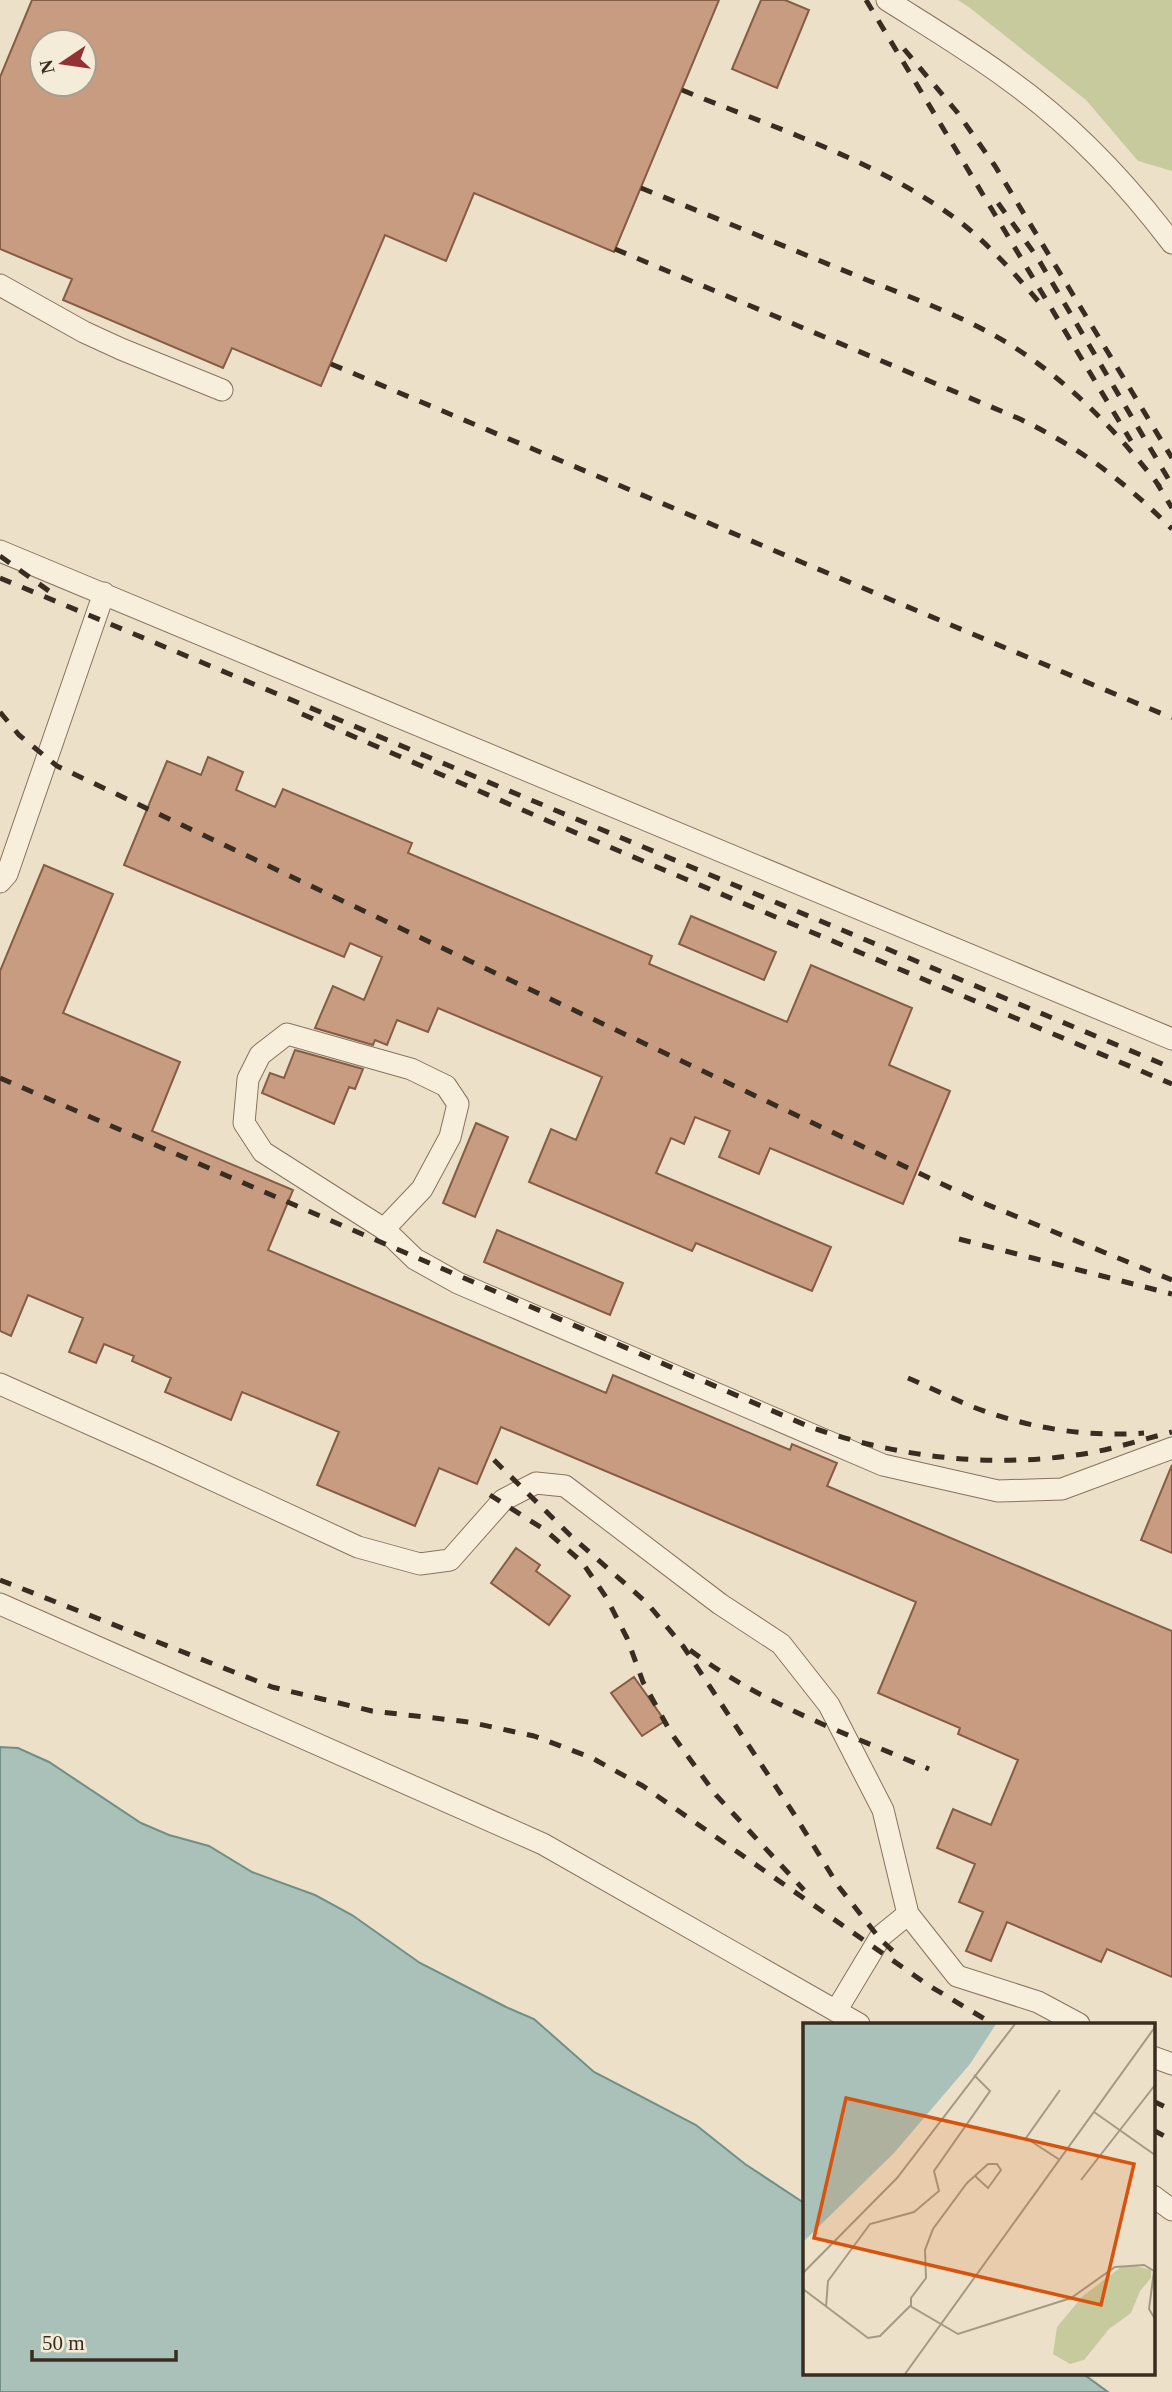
<svg xmlns="http://www.w3.org/2000/svg" width="1172" height="2392" font-family="'Times New Roman',serif">
<rect width="100%" height="100%" fill="#ece1c8"/>
<path fill="#c6ca9d" d="M958,0H1172V171L1138,161L1086,100L970,8Z"/>
<path fill="#a9c1b9" stroke="#708f86" stroke-width="2" d="M0,1747L18,1748L49,1762L141,1823L169,1835L209,1846L252,1872L315,1895L352,1915L420,1963L506,2007L534,2019L594,2072L696,2125L745,2164L804,2203V2373H1082L1108,2392H0Z"/>
<path fill="#c89c80" stroke="#855d45" stroke-width="2" fill-rule="evenodd" d="M32,0H719L614,252L474,193L446,261L385,235L321,386L232,348L223,368L63,300L72,279L0,249V77ZM42,42H84V84H42Z
M761,0H785L809,10L777,88L732,69Z
M208,757L243,772L236,790L275,807L283,789L412,843L408,853L652,956L649,964L787,1022L811,965L912,1008L889,1065L950,1091L903,1204L770,1148L759,1174L719,1157L730,1131L695,1117L684,1144L671,1138L656,1173L831,1247L812,1291L696,1243L692,1251L529,1182L551,1129L576,1140L602,1077L438,1008L428,1032L397,1020L387,1045L375,1040L373,1045L315,1028L333,986L364,1000L382,957L350,943L344,957L124,865L167,761L201,775Z
M44,865L113,894L63,1013L180,1062L152,1131L293,1190L268,1250L606,1393L613,1375L790,1450L792,1444L837,1463L827,1486L1172,1631V1977L1107,1949L1101,1962L1007,1922L991,1961L966,1951L983,1912L959,1902L975,1864L937,1848L953,1809L991,1825L1018,1760L958,1734L960,1728L878,1693L916,1602L501,1427L477,1484L439,1468L415,1526L317,1485L339,1432L242,1392L231,1420L165,1392L171,1378L132,1361L134,1356L104,1344L96,1363L69,1352L83,1318L28,1295L11,1336L0,1331V971Z
M691,916L776,952L764,980L679,944Z
M295,1050L363,1069L355,1089L349,1087L334,1124L262,1093L270,1073L284,1078Z
M476,1123L508,1137L475,1217L443,1203Z
M497,1230L623,1283L610,1315L484,1262Z
M1172,1465V1553L1141,1540Z
M516,1548L540,1565L536,1571L570,1596L549,1625L491,1583Z
M634,1677L665,1721L642,1736L611,1693Z"/>
<g fill="none" stroke-linecap="round" stroke-linejoin="round">
<defs>
<path id="minor" d="M887,0C928,26 970,51 1009,80C1072,125 1125,181 1172,243
M0,285L84,332L121,349L222,390
M0,551L1172,1039
M0,882L7,874L104,593
M384,1229L422,1189L450,1137L458,1104L446,1086L411,1069L287,1034L260,1055L248,1079L244,1123L263,1152L384,1229L415,1259L458,1283L883,1465L998,1491L1062,1489L1172,1448
M0,1384L159,1455L358,1547L420,1564L450,1560L503,1500L536,1483L565,1486L720,1604L781,1644L829,1705L883,1810L908,1914L957,1976L1038,2002L1079,2024
M0,1604L543,1844L859,2024
M836,2011L881,1936L908,1914
M1153,2057L1172,2064
M1153,2196L1172,2210"/>
</defs>
<use href="#minor" stroke="#88735e" stroke-width="23"/>
<use href="#minor" stroke="#f7eedb" stroke-width="21"/>
<path stroke="#392c21" stroke-width="5" stroke-dasharray="12 12" stroke-linecap="butt" d="M866,0L1131,441
M904,49L957,112L995,166L1172,458
M682,90C774,128 885,163 964,225C992,248 1015,274 1038,301
M641,188C716,218 791,249 867,280C923,302 984,324 1033,360C1082,395 1123,439 1160,487
M998,203L1037,257L1172,485
M615,249L1020,419C1082,449 1124,481 1172,529
M331,364L1172,718
M1155,480L1172,508
M0,556L49,591
M0,578L1172,1068
M0,712L19,735L57,766L976,1200L1172,1280
M302,714L548,821L1172,1084
M0,1078L810,1427C900,1458 994,1469 1089,1453C1117,1448 1144,1439 1172,1432
M959,1239L1172,1294
M908,1378C936,1390 964,1405 993,1414C1041,1430 1094,1437 1144,1433
M494,1460L570,1535L647,1603L683,1646L794,1814L839,1887L880,1939L895,1953
M490,1495L545,1530L582,1562L606,1597L627,1638L643,1682L671,1733L716,1795L804,1890
M0,1580L272,1687L372,1711L469,1722L534,1736L592,1758L643,1786L928,1985L993,2024
M690,1650C761,1704 848,1734 929,1769
M1153,2101L1172,2110
M1153,2130L1172,2140"/>
</g>
<g transform="translate(803 2023)">
<rect width="352" height="352" fill="#ece1c8"/>
<path d="M333,243L348,247V255L337,268L328,290L306,306L281,337L267,341L250,331L254,304L280,273L318,244Z" fill="#c6ca9d"/>
<path d="M0,1H193L167,41L91,130L0,219Z" fill="#a9c1b9"/>
<path fill="none" stroke="#a49985" stroke-width="2" d="M291,89L352,132M257,137L223,115L257,67M278,157L352,62M0,250L94,155L212,1M0,266L65,315L77,313L107,283L155,311L268,275L312,244L341,242L351,248L346,286L352,296M108,283V275L123,255L122,227L130,206L164,160L185,141H194L198,147L185,165L172,153M23,284L25,258L67,201L111,189L136,168L131,148L187,68L171,52M102,351L352,4"/>
<path fill="#d6540e" fill-opacity="0.15" stroke="#d6540e" stroke-width="3.5" d="M43,75L331,141L298,282L11,215Z"/>
<rect width="352" height="352" fill="none" stroke="#392c21" stroke-width="3.5"/>
</g>
<g transform="translate(63 63) rotate(257)"><circle r="33" fill="#f4ebd8" stroke="#a99f8f" stroke-width="2"/>
<path d="M0-5L12 26L0 18L-12 26Z" fill="#933135"/>
<text y="-10" font-size="19" font-weight="bold" text-anchor="middle" fill="#392c21">N</text>
</g>
<path d="M32 2350v10h144v-10" fill="none" stroke="#392c21" stroke-width="3.5"/>
<text x="42" y="2350" font-size="21" fill="#392c21" stroke="#f4ebd8" stroke-width="5" paint-order="stroke">50 m</text>
</svg>
